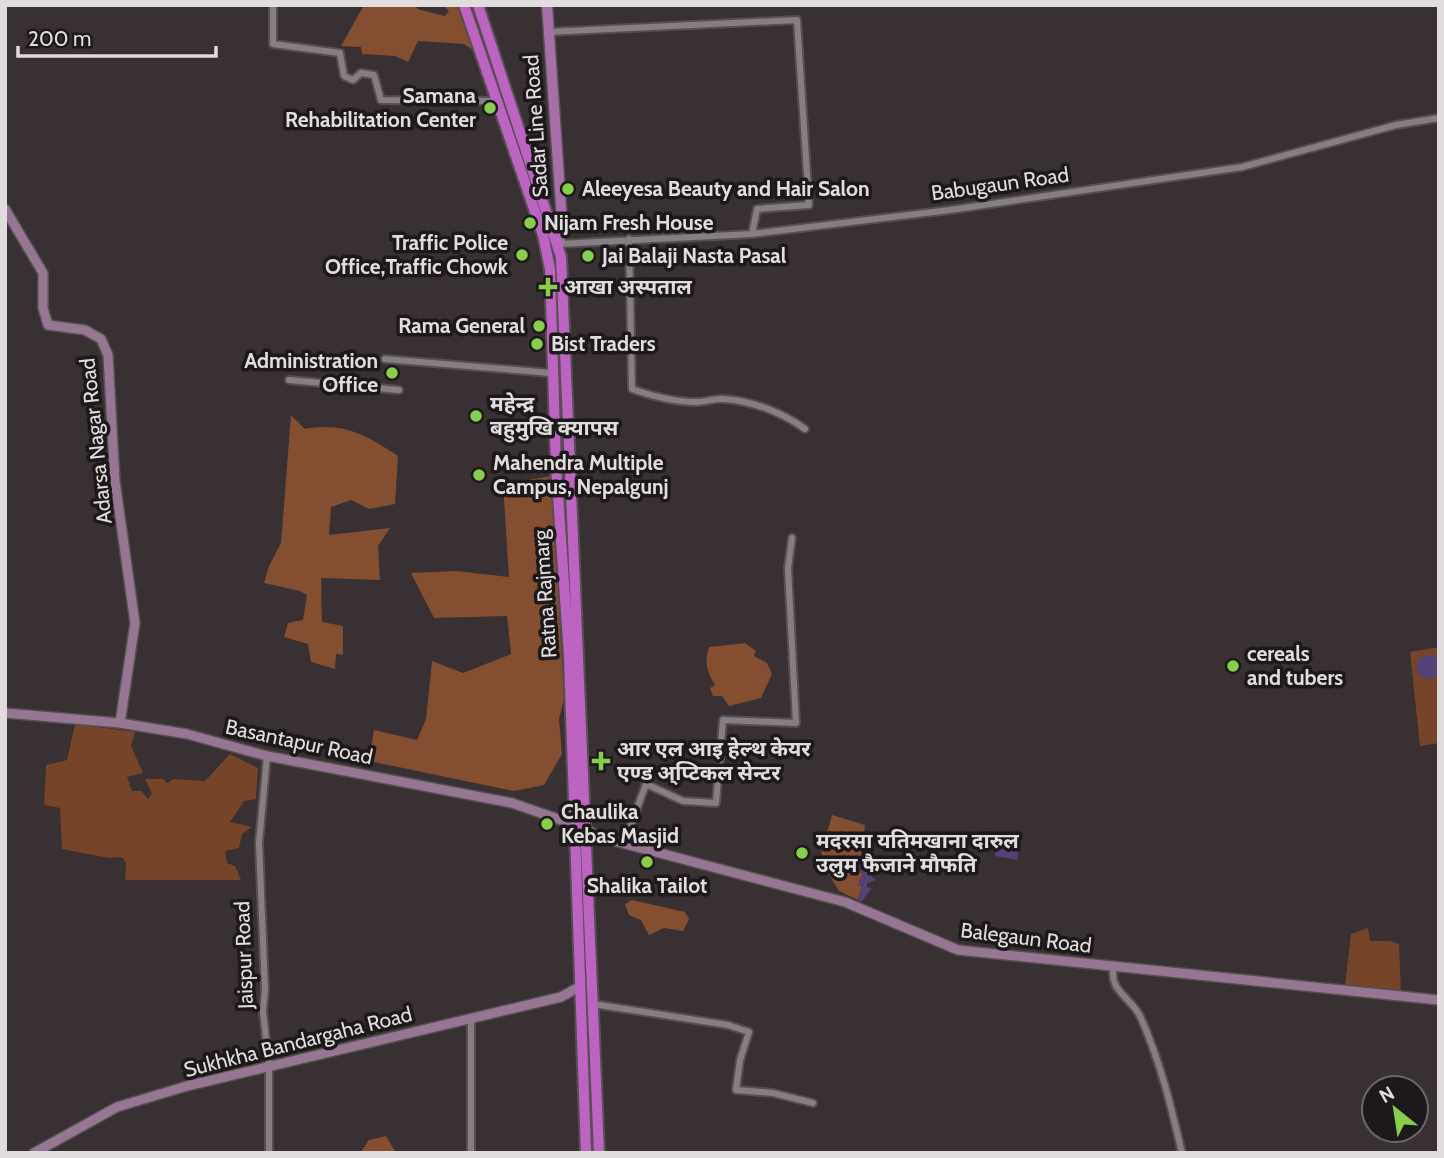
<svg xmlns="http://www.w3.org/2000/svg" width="1444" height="1158" font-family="Cabin,'Noto Sans Devanagari',sans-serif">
<rect width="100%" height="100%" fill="#383033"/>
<path fill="#754429" d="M1439,647V743L1420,746L1410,652Z
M75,724L135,732L131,746L143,773L127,777L132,791H141L148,799L152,794L145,779H163L167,783L174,779L205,781L230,754L258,768L256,799L244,801L230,822L252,827L242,834L239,848L225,851L227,863L235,866L241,880H125L126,863L122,857L109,858L62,849L60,808L44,805L46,765L67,760Z
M1368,928L1370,941H1390L1399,944L1401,993L1345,985L1351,934Z"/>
<path fill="#844e30" d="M364,5H416L417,9L445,16L449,11L443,5H461L476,52L464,44L418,41L408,62L395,56L362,54L361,47L341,46Z
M291,415L305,429C344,422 366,435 398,456L395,504L369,509L351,500L331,507L329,535L390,528L378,546L380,580L321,578L322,622L343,626V655L336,654L335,669L311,662L308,644L284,637L288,623L303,620L307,595L300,591L264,583L269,566L281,543Z
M552,476L564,699L559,719L562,754L544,785L514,791L369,761L374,730L417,740L426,719L432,661L463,673L511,654L507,616L434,618L411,573L456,571L509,577L503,484Z
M745,643L756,651L754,656L767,663L772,674L761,698L729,706L722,696H713L710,688L715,685C707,672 704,663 709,647Z
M832,815L865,825L859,872L864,873L859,881L862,886L858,900L839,891L825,868L827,858L821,854Z
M632,900L685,912L689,919L683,931L664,928L649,935L641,920L629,915L625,904Z
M386,1136L396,1153H360L369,1140Z"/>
<path fill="#524275" d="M1417 667a12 12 0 1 1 24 0a12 12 0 1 1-24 0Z
M995,833L1019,841L1017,860L995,856Z
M864,866L869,867L868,873L876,880L867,883V887L872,888L861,902L858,900L862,886H857L864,873L859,872Z"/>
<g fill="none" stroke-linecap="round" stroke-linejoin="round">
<defs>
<path id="street" d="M273,5V44L340,53L344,76L353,80L361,73L374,75L381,100L493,101L494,97
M548,32L797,20L809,205L757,209L752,234
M629,239L632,389C652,396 675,402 696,402C706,402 715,398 724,399C752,401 782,412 805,429
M559,244L752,234L950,210L1242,167L1396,125L1439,118
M385,359L551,373V371
M289,380L399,390
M267,756L259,843L265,990L263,1011L269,1067V1153
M624,844L646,784L683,801L716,803L723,720L796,723L788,568L792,538
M1114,966C1108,991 1130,996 1140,1016C1160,1060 1171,1106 1182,1153
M593,1004L728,1025L749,1032L740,1060L736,1090L773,1093L813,1103
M471,1018V1153"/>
<path id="secondary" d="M5,209L43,273V308L48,325L85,330L101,339L108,355L115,481L135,623L120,723
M5,713L120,723L187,734L267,756L512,803L564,821L572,820L599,837L845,902L958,950L1439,1000
M34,1153L117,1107L187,1086L561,997L579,987"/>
<path id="primary" d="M547,5L562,221L559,244"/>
<path id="highway" d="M464,5L543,235L550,269L556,466L569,656L586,1153
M478,5L561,257L599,1153"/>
</defs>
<use href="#street" stroke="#554f52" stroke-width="10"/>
<use href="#secondary" stroke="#554f52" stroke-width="12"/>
<use href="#primary" stroke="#554f52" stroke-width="13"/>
<use href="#highway" stroke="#554f52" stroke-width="14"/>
<use href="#street" stroke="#877e81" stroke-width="6"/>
<use href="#secondary" stroke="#977694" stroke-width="9"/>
<use href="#primary" stroke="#a76ea8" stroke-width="10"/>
<use href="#highway" stroke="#bd63c2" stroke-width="10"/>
</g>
<g fill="#87cf4a" stroke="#1d191b" stroke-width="2.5">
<circle cx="490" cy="108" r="7"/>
<circle cx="568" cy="189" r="7"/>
<circle cx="530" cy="223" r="7"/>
<circle cx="522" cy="255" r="7"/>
<circle cx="588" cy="256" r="7"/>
<path d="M544.5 276.5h7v7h7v7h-7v7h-7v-7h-7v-7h7z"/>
<circle cx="539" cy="326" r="7"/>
<circle cx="537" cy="344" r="7"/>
<circle cx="392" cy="373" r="7"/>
<circle cx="476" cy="416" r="7"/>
<circle cx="479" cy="475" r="7"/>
<circle cx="1233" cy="666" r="7"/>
<path d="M597.5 750.5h7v7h7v7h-7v7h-7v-7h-7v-7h7z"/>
<circle cx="547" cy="824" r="7"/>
<circle cx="802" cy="853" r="7"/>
<circle cx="647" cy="862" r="7"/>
</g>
<g text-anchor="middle" stroke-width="7" stroke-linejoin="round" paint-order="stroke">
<g font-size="21" font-weight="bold" fill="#e1dcde" stroke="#1d191b" text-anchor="start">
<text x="476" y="103" text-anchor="end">Samana<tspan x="476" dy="24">Rehabilitation Center</tspan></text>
<text x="582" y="196">Aleeyesa Beauty and Hair Salon</text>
<text x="544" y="230">Nijam Fresh House</text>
<text x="508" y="250" text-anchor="end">Traffic Police<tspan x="508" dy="24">Office,Traffic Chowk</tspan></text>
<text x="602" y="263">Jai Balaji Nasta Pasal</text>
<text x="564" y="294">आखा अस्पताल</text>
<text x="525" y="333" text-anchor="end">Rama General</text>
<text x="551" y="351">Bist Traders</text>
<text x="378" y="368" text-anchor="end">Administration<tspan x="378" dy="24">Office</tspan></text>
<text x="490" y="411">महेन्द्र<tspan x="490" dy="24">बहुमुखि क्यापस</tspan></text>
<text x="493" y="470">Mahendra Multiple<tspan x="493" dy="24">Campus, Nepalgunj</tspan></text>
<text x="1247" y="661">cereals<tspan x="1247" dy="24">and tubers</tspan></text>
<text x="617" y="756">आर एल आइ हेल्थ केयर<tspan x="617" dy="24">एण्ड अ्प्टिकल सेन्टर</tspan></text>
<text x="561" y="819">Chaulika<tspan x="561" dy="24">Kebas Masjid</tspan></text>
<text x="816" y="848">मदरसा यतिमखाना दारुल<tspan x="816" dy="24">उलुम फैजाने माैफति</tspan></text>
<text x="647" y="893" text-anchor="middle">Shalika Tailot</text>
</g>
<g font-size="21" fill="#e1dcde" stroke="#1d191b">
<text transform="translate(536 126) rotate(-94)" y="7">Sadar Line Road</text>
<text transform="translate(1000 184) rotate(-8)" y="7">Babugaun Road</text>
<text transform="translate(96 441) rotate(-96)" y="7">Adarsa Nagar Road</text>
<text transform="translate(545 594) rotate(-94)" y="7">Ratna Rajmarg</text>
<text transform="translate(299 742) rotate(12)" y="7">Basantapur Road</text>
<text transform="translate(1026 938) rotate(7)" y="7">Balegaun Road</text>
<text transform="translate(244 955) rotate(-92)" y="7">Jaispur Road</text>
<text transform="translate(298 1042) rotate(-14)" y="7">Sukhkha Bandargaha Road</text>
</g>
</g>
<rect width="1444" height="1158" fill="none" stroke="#e1dcde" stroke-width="14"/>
<g transform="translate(1395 1109) rotate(330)"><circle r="33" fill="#1d191b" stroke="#6b6769" stroke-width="2"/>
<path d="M0-5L12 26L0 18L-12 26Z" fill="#87cf4a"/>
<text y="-10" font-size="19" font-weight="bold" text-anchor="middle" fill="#e1dcde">N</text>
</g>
<path d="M18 46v10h198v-10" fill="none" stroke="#e1dcde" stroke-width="3.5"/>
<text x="28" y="46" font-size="21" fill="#e1dcde" stroke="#1d191b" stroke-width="5" paint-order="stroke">200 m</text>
</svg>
